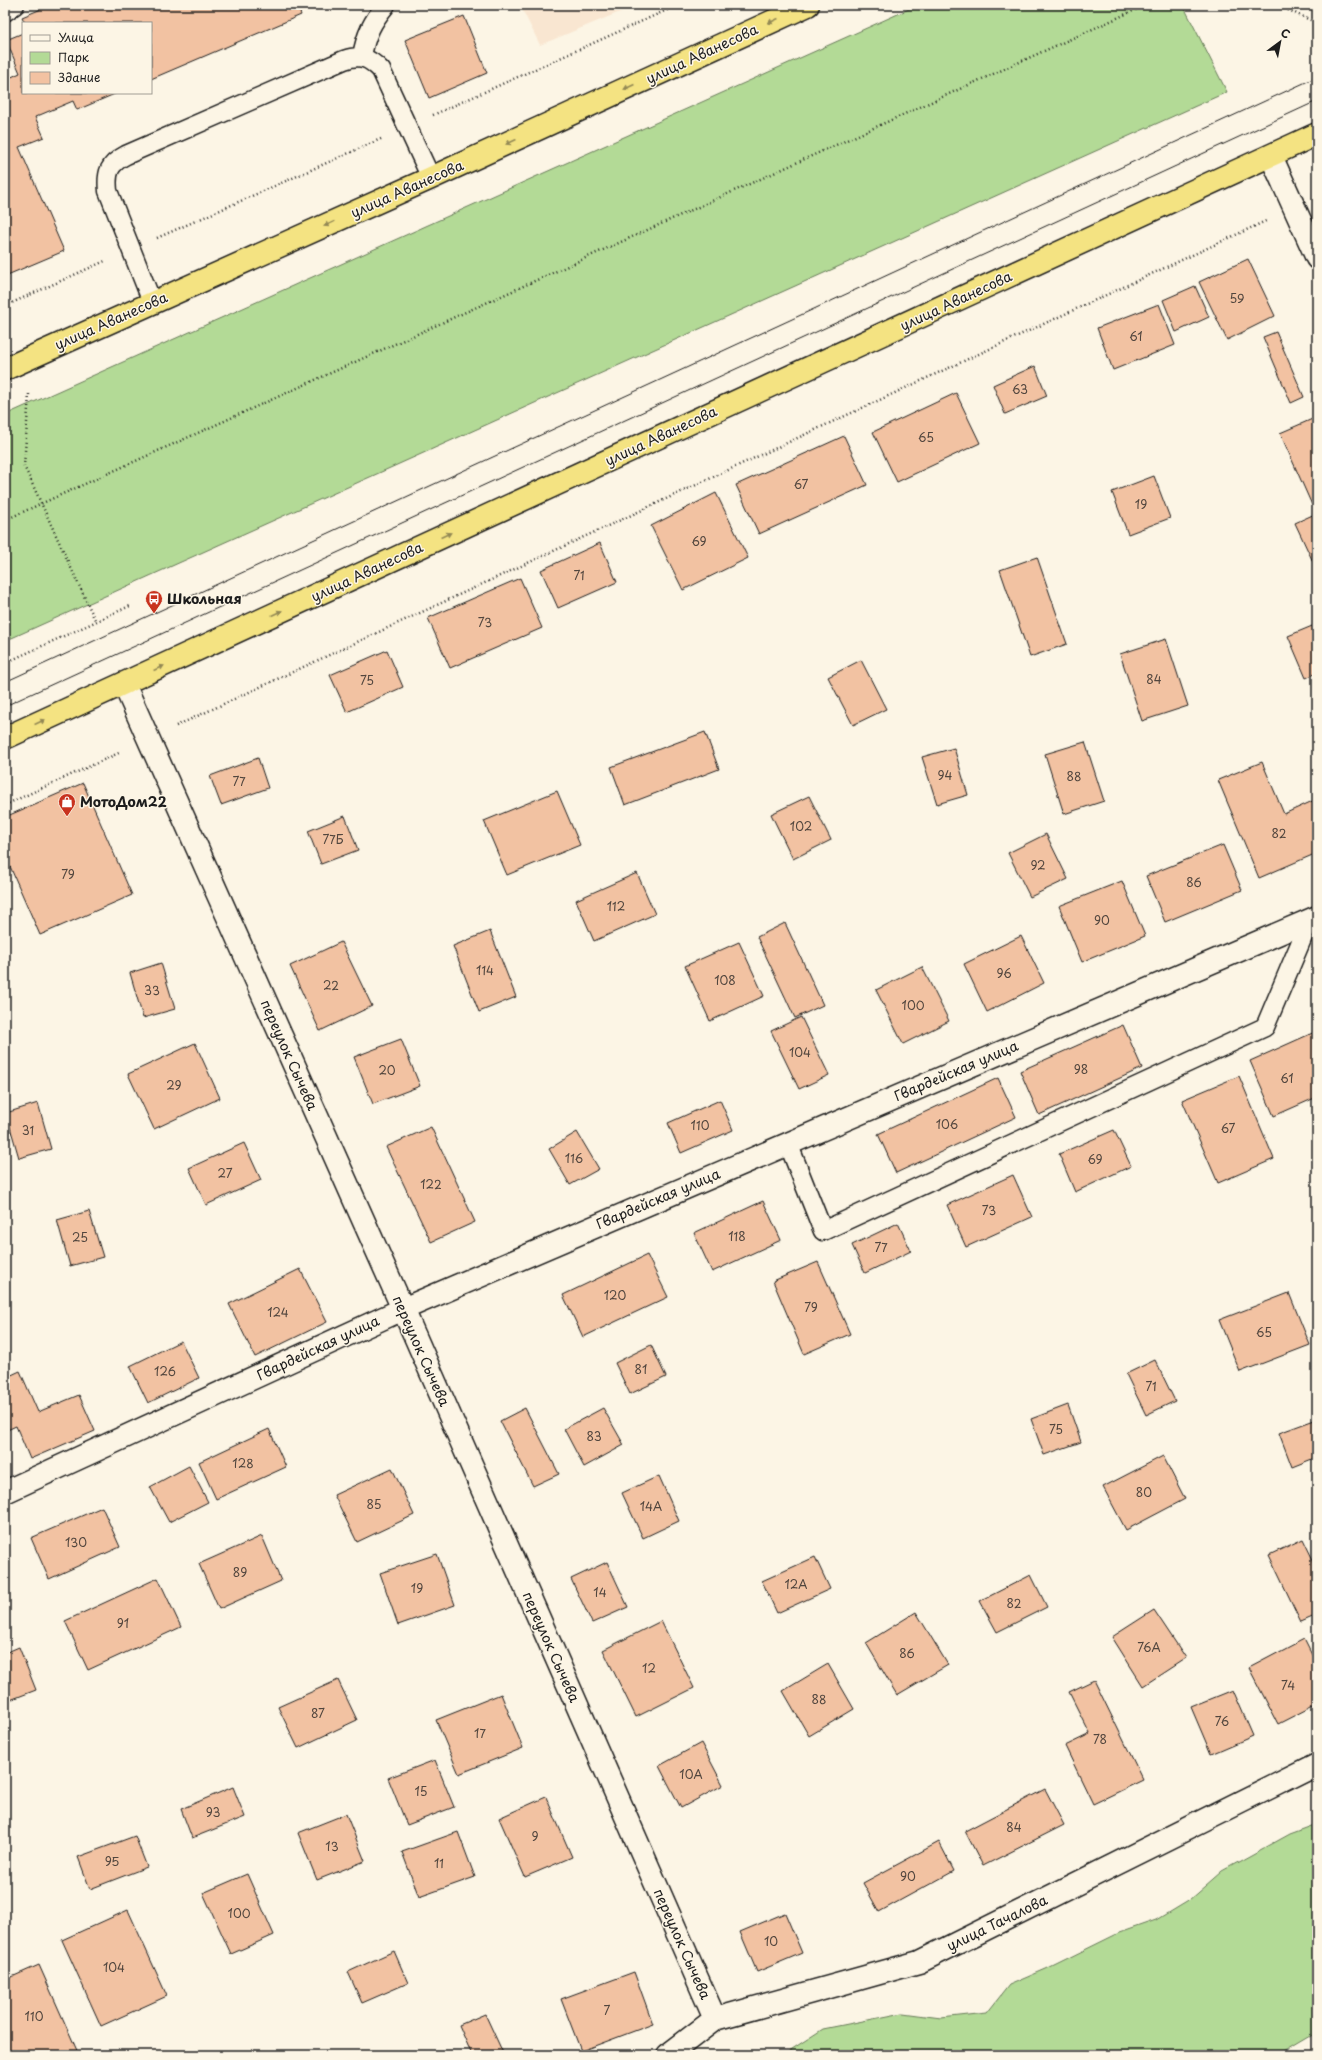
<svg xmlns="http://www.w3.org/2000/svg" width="1322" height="2060" font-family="'Playpen Sans',sans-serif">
<rect width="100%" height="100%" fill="#fcf5e5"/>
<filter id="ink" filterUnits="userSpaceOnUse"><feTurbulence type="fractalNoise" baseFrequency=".025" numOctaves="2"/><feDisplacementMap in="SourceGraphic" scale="8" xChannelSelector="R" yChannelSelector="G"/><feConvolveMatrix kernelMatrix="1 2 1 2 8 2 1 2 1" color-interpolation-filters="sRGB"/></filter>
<g filter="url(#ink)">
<path fill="#f9e6d1" d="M520,5H637L540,45Z"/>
<path fill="#b3da96" stroke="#687b59" d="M918,5H1183L1227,92L5,641V415Z
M1317,1824V2032L1278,2055H787L789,2051L823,2029L903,2013L941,2018L987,2013L1009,1985L1046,1969L1119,1933L1156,1920L1189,1900L1221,1872L1290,1834Z"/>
<path fill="#f2c2a2" stroke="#1c1c1c" d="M51,5H297L301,15L151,79V23H25L22,17Z
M464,16L487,73L429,98L405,40Z
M23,33V93H117L77,110L73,101L35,117L44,137L19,147L64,251L5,276V80L20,73L6,40Z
M1248,259L1275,316L1227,340L1199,282Z
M1195,286L1209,317L1176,332L1163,300Z
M1159,304L1175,345L1113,370L1097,328Z
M1276,332L1304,397L1291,403L1263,337Z
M1035,366L1047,396L1005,414L993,385Z
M956,393L980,443L897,482L873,432Z
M1317,417V503L1312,505L1280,433Z
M844,436L867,485L759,534L736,485Z
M1154,476L1170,518L1128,534L1112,492Z
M716,493L748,558L683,590L651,526Z
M1317,513V565L1315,566L1295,523Z
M600,543L617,582L558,608L541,570Z
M1037,557L1067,644L1030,657L1000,570Z
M520,578L542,628L450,668L428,618Z
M1317,624V673L1306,678L1288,636Z
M1166,639L1188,706L1142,721L1120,654Z
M387,650L403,687L347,712L330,675Z
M861,660L886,709L853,725L828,677Z
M705,732L719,769L625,805L611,767Z
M1085,742L1104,801L1064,814L1045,754Z
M954,748L968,795L937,804L922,757Z
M258,758L268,788L221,805L210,776Z
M1262,762L1284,814L1317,799V853L1259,878L1218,780Z
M83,783L132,895L40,935L5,855V817Z
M557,791L580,845L507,875L484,821Z
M809,796L831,840L793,859L771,814Z
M345,816L358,850L321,864L308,831Z
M1046,834L1068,879L1030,897L1008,853Z
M1223,845L1242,890L1165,922L1146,876Z
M637,873L655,914L594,941L576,900Z
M1122,881L1145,936L1082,962L1059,906Z
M785,923L823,1005L795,1018L757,937Z
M490,931L516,997L479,1012L453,946Z
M1021,936L1044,983L987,1012L964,964Z
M341,942L372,1006L320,1031L290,966Z
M739,942L764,996L710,1021L685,966Z
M161,963L175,1009L143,1018L130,973Z
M922,967L949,1021L903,1044L876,990Z
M801,1017L829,1075L799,1089L771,1031Z
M1123,1025L1142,1068L1039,1115L1020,1071Z
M1317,1031V1097L1274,1116L1250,1061Z
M401,1039L420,1086L373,1104L354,1057Z
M195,1043L220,1098L154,1129L128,1074Z
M1239,1076L1274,1159L1218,1183L1182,1100Z
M998,1078L1016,1117L896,1173L878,1134Z
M720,1100L733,1130L681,1153L668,1123Z
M38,1103L51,1149L19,1158L6,1113Z
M431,1127L475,1222L431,1242L386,1147Z
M1114,1130L1131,1166L1075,1192L1059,1154Z
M577,1132L599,1169L570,1185L549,1149Z
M244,1143L261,1180L206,1205L189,1168Z
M1013,1175L1032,1217L966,1247L947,1205Z
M763,1201L781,1240L712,1272L694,1233Z
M89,1211L103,1257L70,1266L57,1220Z
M898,1223L911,1251L865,1273L852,1245Z
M647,1255L668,1297L583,1337L563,1295Z
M818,1262L850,1334L804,1354L773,1281Z
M300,1269L327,1322L255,1357L229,1304Z
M1289,1293L1310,1345L1240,1372L1219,1320Z
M181,1341L199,1378L148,1403L130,1366Z
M651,1345L666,1377L630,1394L615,1363Z
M1155,1360L1175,1401L1146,1415L1126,1374Z
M20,1371L38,1412L79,1395L95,1431L30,1459L16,1426L5,1431V1378Z
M1068,1405L1081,1442L1044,1455L1031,1419Z
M525,1408L559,1474L533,1486L500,1421Z
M603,1408L624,1445L584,1467L564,1429Z
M1317,1419V1457L1292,1467L1279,1433Z
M269,1429L286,1467L216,1499L199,1462Z
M1163,1456L1185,1499L1126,1530L1103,1487Z
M189,1466L208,1502L169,1522L150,1487Z
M392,1468L414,1515L357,1542L334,1495Z
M659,1476L679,1521L643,1538L622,1493Z
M102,1507L120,1547L49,1579L31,1538Z
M262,1536L281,1581L219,1609L199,1564Z
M1303,1539L1317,1568V1615L1301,1622L1269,1555Z
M437,1554L455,1605L398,1625L380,1573Z
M815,1557L830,1589L777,1613L762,1581Z
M607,1562L628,1607L592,1623L571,1579Z
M1031,1575L1047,1607L997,1632L980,1601Z
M158,1578L181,1627L88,1670L65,1621Z
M1154,1610L1186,1658L1143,1686L1112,1637Z
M916,1612L948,1665L897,1695L866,1643Z
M661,1621L694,1688L636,1717L603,1650Z
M1304,1639L1317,1665V1704L1278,1724L1249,1668Z
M19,1647L36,1690L5,1702V1653Z
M828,1664L854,1709L809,1736L783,1691Z
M338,1680L357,1720L298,1748L278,1707Z
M1094,1680L1143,1780L1093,1804L1065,1746L1090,1734L1069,1692Z
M1233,1690L1253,1736L1211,1754L1191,1707Z
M501,1694L523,1748L459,1774L436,1720Z
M701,1743L723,1785L681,1808L659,1766Z
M435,1760L454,1807L407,1825L388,1778Z
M233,1787L245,1817L192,1838L181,1809Z
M1045,1789L1064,1825L983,1866L965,1831Z
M546,1797L572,1857L525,1877L499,1818Z
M346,1814L365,1861L317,1880L298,1833Z
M458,1832L475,1877L419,1897L402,1852Z
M135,1836L147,1867L90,1889L78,1857Z
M939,1842L954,1871L879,1912L863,1883Z
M247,1874L274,1935L231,1954L203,1893Z
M128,1910L167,1996L101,2026L62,1940Z
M785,1913L802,1953L757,1972L740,1932Z
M394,1951L408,1983L362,2003L348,1972Z
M39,1965L79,2055H5V1980Z
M634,1972L653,2024L581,2051L561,1999Z
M485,2014L504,2055H472L459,2025Z"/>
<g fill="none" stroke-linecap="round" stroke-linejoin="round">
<defs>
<path id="lane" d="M5,12L15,5
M362,56C366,34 372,22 386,5
M152,302L108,191C106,172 109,164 126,155L344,60C361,54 369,58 381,70L431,178
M788,1143L823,1231L1265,1027L1310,920"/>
<path id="street" d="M1271,156L1317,258
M124,684L403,1309L715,2019
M5,1492L403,1309L1317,917
M668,2055L715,2019L919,1962L1317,1764"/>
<path id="highway" d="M5,369L431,178L808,5
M5,738L1317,134"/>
</defs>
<use href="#lane" stroke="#1c1c1c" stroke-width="21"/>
<use href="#street" stroke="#1c1c1c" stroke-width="25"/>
<use href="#highway" stroke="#1c1c1c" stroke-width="25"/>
<path stroke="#1c1c1c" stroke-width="2.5" stroke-dasharray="1 3" stroke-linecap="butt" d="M1277,5L1317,23
M433,115L678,5
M157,238L383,138
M5,306L105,261
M29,394L24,466L96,622
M5,520L1146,5
M5,663L132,605
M176,726L1268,220
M5,805L121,752"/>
<use href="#lane" stroke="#fcf5e5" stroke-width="18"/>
<use href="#street" stroke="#fcf5e5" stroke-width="22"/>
<use href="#highway" stroke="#f4e382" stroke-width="22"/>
<path stroke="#1c1c1c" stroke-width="1" d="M5,682L1317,77
M5,706L1317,101"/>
</g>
<defs><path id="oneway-solid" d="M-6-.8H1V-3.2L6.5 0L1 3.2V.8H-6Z"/></defs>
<g fill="#938954">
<use href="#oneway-solid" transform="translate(773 21) rotate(155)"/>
<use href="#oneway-solid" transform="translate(629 87) rotate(155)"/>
<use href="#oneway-solid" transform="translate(511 142) rotate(155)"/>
<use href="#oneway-solid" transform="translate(329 224) rotate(156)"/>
<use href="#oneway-solid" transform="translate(446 535) rotate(-25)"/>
<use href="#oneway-solid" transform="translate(277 613) rotate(-25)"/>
<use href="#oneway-solid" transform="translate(159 668) rotate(-25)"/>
<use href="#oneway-solid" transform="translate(40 722) rotate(-25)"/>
</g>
</g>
<defs>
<symbol id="bus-pin" viewBox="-11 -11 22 30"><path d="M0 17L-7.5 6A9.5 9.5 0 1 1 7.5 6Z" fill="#c8321e" stroke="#fcf5e5"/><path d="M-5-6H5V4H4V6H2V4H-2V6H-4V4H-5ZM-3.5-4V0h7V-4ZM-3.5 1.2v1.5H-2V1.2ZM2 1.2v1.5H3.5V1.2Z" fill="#fff"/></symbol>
<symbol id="shop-pin" viewBox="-11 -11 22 30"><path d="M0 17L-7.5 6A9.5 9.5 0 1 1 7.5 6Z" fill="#c8321e" stroke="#fcf5e5"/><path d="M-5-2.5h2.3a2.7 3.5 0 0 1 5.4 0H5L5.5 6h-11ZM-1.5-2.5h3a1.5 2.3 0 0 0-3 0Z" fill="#fff"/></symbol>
</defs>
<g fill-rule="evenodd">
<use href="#bus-pin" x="144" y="589" width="20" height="27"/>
<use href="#shop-pin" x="57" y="792" width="20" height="27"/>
</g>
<g text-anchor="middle" stroke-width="3" stroke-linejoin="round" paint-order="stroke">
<g font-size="12" fill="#52463e">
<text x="1237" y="303">59</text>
<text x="1136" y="341">61</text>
<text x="1020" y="394">63</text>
<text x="926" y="442">65</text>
<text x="801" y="489">67</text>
<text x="1141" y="509">19</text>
<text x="699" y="546">69</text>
<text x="579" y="580">71</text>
<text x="485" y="627">73</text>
<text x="1154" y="684">84</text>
<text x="367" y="685">75</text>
<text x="945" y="780">94</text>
<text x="1074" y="781">88</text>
<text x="239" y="786">77</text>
<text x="801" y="831">102</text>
<text x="1279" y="838">82</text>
<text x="333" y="844">77Б</text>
<text x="1038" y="870">92</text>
<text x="68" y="879">79</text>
<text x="1194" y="887">86</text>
<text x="616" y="911">112</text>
<text x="1102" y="925">90</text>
<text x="485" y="975">114</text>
<text x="1004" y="978">96</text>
<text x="725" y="985">108</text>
<text x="331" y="990">22</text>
<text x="152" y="995">33</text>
<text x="913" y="1010">100</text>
<text x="800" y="1057">104</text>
<text x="1081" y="1074">98</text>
<text x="387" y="1075">20</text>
<text x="1287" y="1083">61</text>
<text x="174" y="1090">29</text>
<text x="947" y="1129">106</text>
<text x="700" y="1130">110</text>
<text x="1228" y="1133">67</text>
<text x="28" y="1135">31</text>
<text x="574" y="1163">116</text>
<text x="1095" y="1164">69</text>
<text x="225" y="1178">27</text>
<text x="431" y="1189">122</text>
<text x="989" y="1215">73</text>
<text x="737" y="1241">118</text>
<text x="80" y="1242">25</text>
<text x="881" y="1252">77</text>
<text x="615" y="1300">120</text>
<text x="811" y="1312">79</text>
<text x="278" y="1317">124</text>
<text x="1264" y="1337">65</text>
<text x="641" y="1374">81</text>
<text x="165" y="1376">126</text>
<text x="1151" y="1391">71</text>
<text x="1056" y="1434">75</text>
<text x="594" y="1441">83</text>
<text x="243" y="1468">128</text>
<text x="1144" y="1497">80</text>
<text x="374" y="1509">85</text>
<text x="651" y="1511">14А</text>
<text x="76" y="1547">130</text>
<text x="240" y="1577">89</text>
<text x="796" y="1589">12А</text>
<text x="417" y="1593">19</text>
<text x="600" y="1597">14</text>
<text x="1014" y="1608">82</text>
<text x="123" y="1628">91</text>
<text x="1149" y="1652">76А</text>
<text x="907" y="1658">86</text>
<text x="649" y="1673">12</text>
<text x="1288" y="1690">74</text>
<text x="819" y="1704">88</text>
<text x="318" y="1718">87</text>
<text x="1222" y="1726">76</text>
<text x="480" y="1738">17</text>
<text x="1100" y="1744">78</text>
<text x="691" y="1779">10А</text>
<text x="421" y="1796">15</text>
<text x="213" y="1817">93</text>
<text x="1014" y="1832">84</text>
<text x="535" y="1841">9</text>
<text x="332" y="1851">13</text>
<text x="112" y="1866">95</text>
<text x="439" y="1868">11</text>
<text x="908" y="1881">90</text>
<text x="239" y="1918">100</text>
<text x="771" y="1946">10</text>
<text x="114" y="1972">104</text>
<text x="607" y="2015">7</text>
<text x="34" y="2021">110</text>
</g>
<g font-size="14" fill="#1c1c1c" stroke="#fcf5e5">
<text transform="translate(702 54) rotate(-25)" y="5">улица Аванесова</text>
<text transform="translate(407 189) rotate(-24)" y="5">улица Аванесова</text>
<text transform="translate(956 301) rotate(-25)" y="5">улица Аванесова</text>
<text transform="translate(111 321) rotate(-24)" y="5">улица Аванесова</text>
<text transform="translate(661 436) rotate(-25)" y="5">улица Аванесова</text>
<text transform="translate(367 572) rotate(-25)" y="5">улица Аванесова</text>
<text transform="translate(289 1055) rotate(66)" y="5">переулок Сычева</text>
<text transform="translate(956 1071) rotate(-23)" y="5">Гвардейская улица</text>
<text transform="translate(658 1199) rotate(-23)" y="5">Гвардейская улица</text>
<text transform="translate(318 1348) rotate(-25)" y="5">Гвардейская улица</text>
<text transform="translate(421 1351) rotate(66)" y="5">переулок Сычева</text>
<text transform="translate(551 1647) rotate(66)" y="5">переулок Сычева</text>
<text transform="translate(997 1923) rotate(-26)" y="5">улица Тачалова</text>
<text transform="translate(682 1944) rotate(66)" y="5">переулок Сычева</text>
</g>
<g font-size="14" font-weight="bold" fill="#1c1c1c" stroke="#fcf5e5" text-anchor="start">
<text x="167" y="604">Школьная</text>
<text x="80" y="807">МотоДом22</text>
</g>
</g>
<rect width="1322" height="2060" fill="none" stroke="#fcf5e5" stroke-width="20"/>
<rect x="10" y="10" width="1302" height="2040" fill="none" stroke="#1c1c1c" stroke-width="1.5" filter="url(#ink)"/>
<rect x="22" y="22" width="130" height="72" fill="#fcf5e5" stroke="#a29e95"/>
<rect x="30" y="35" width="20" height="6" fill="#fcf5e5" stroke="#a29e95"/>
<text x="58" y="42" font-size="12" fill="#1c1c1c">Улица</text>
<rect x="30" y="52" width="20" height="12" fill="#b3da96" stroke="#a29e95"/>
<text x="58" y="62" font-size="12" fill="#1c1c1c">Парк</text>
<rect x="30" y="72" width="20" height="12" fill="#f2c2a2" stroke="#a29e95"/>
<text x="58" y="82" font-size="12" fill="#1c1c1c">Здание</text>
<g transform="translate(1280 42) rotate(32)" stroke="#fcf5e5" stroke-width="3" paint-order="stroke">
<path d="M0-3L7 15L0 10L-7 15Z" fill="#1c1c1c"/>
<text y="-6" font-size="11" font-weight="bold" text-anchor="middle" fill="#1c1c1c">С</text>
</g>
</svg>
